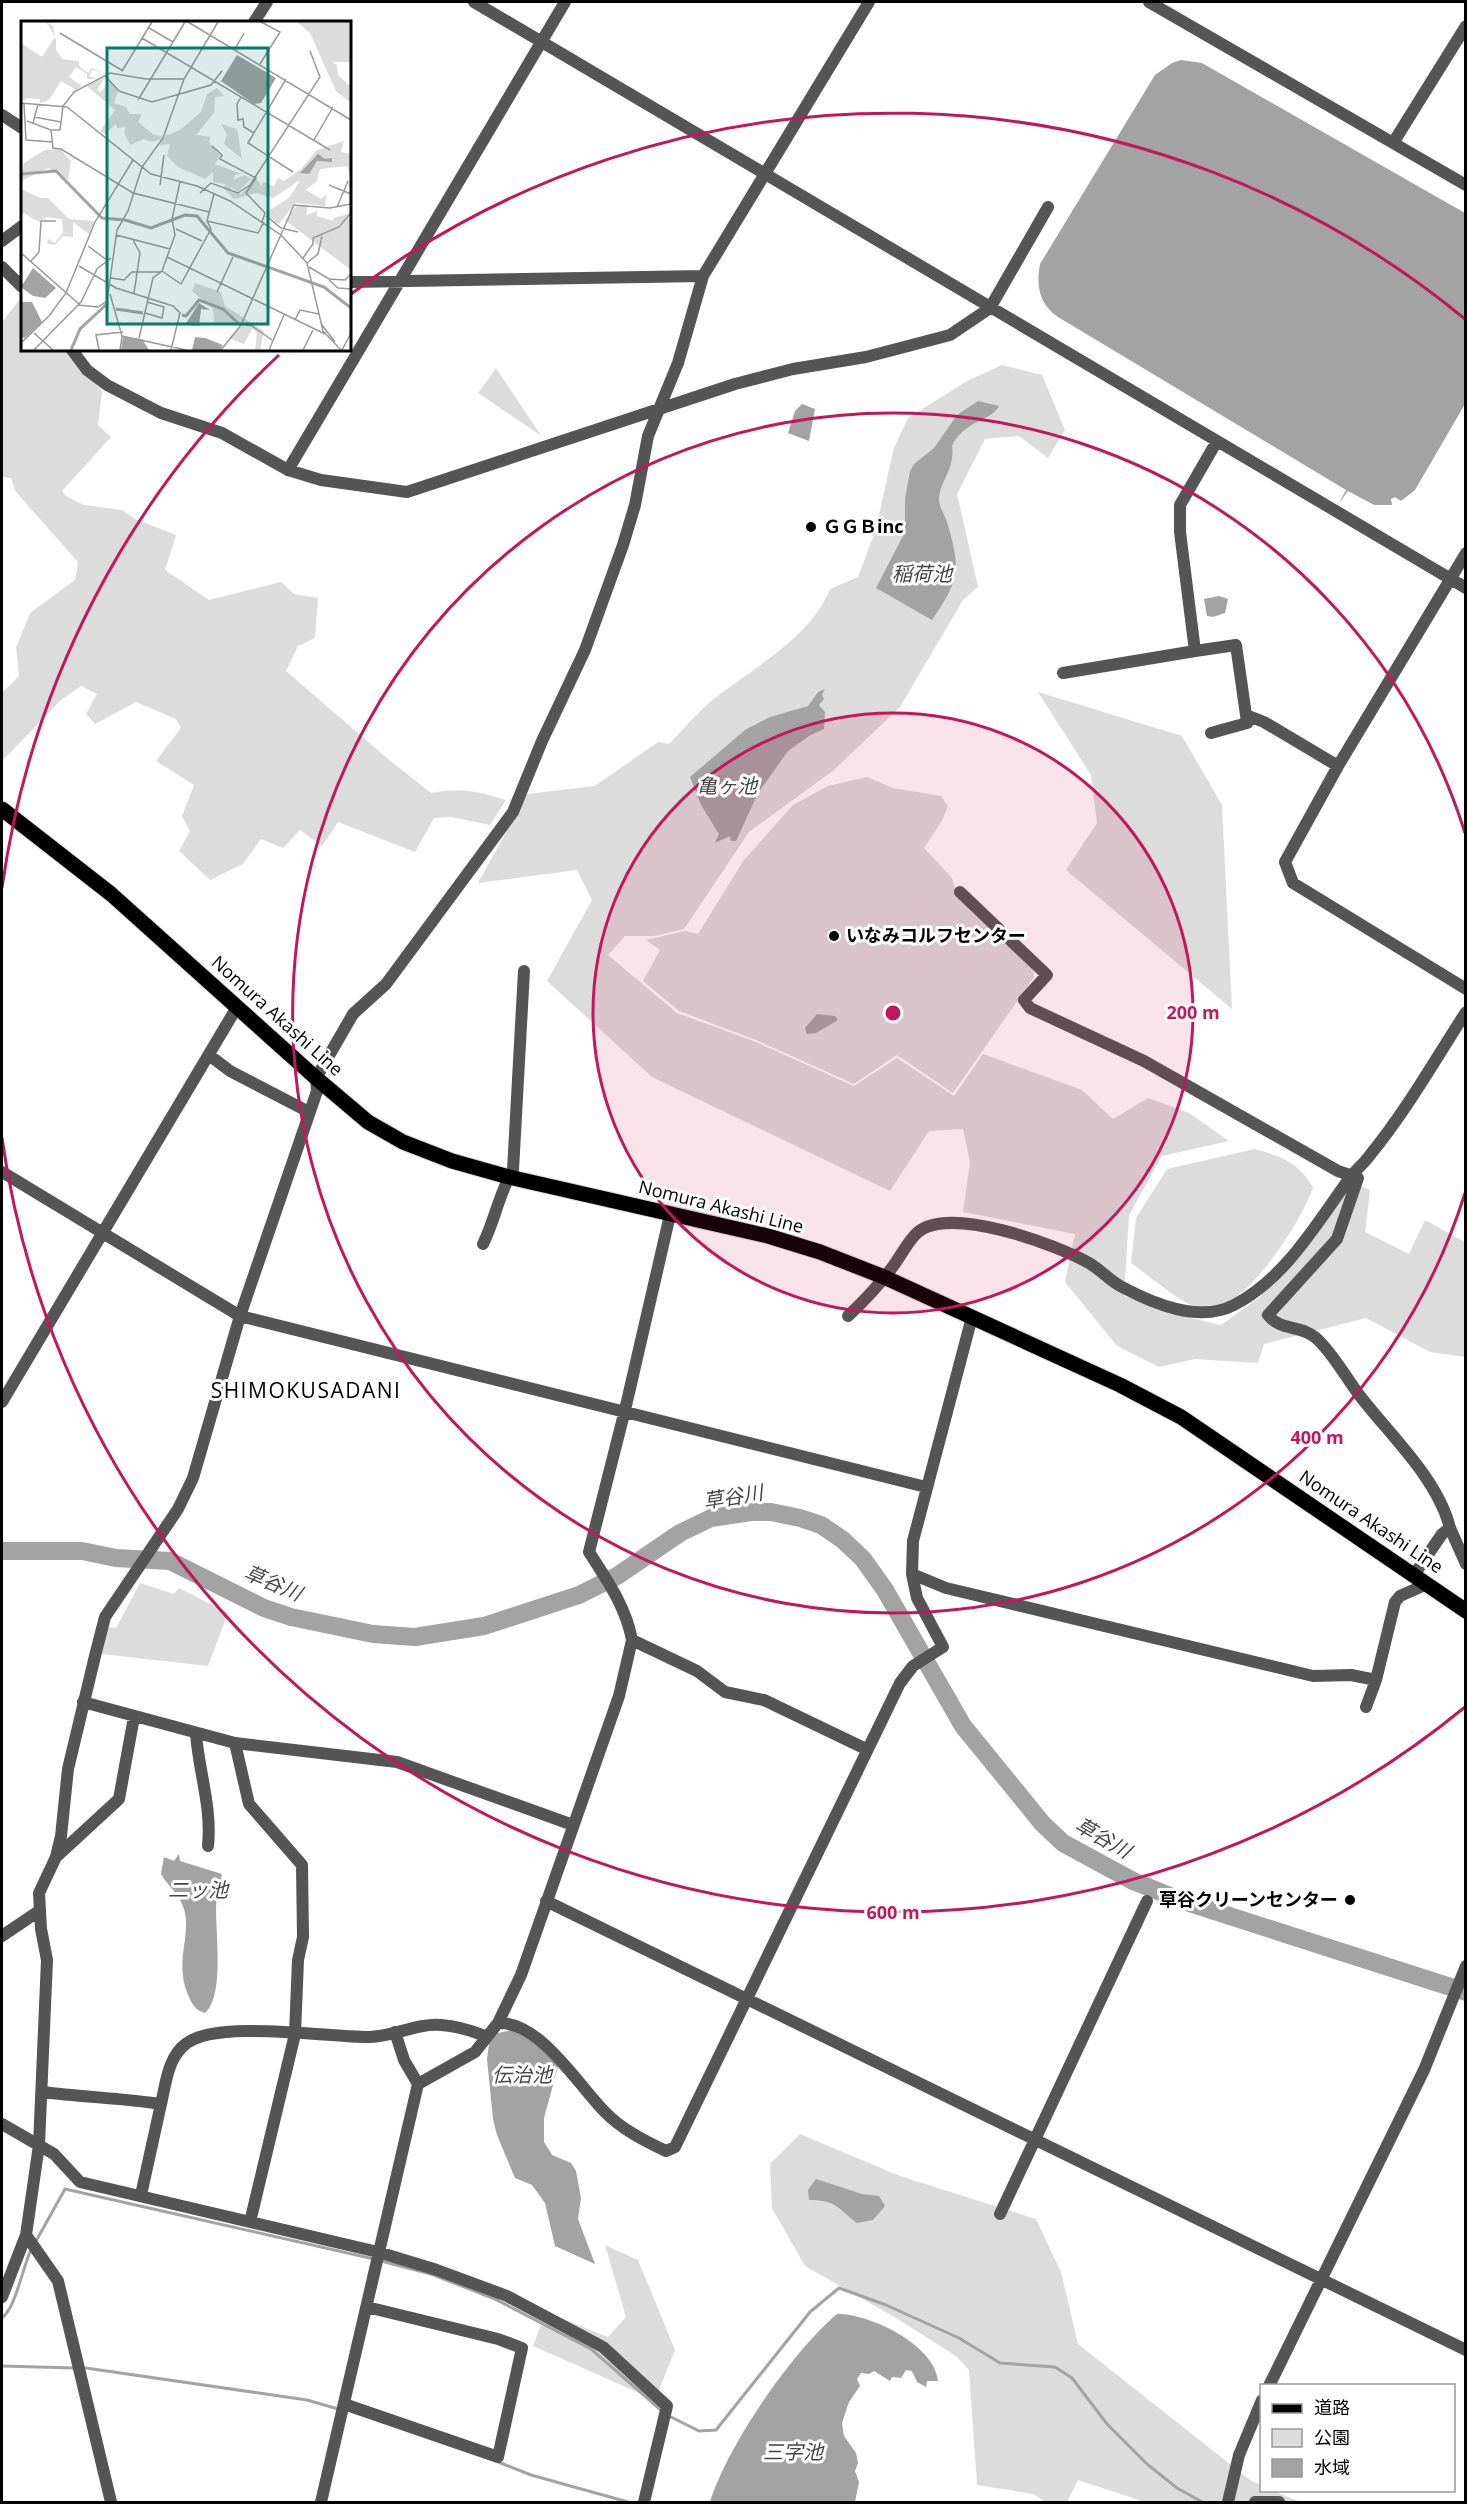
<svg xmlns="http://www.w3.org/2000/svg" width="1467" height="2504" font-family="'Open Sans','Noto Sans JP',sans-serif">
<rect width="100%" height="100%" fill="#fff"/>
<path fill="#dcdcdc" d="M22,296V350H66L78,366L102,391L98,425L111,437L62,491L66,496L84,505L122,510L135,519L176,535L165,570L209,600L281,582L294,594L318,598L315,638L298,646L286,671L388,759L431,793C461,787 477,791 506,800L490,825L451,817L434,818L415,852L338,822L322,846L300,830L283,848L261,839L243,864L210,880L179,851L190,831L182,816L194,785L156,761L181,728L176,719L136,702L95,724L86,714L97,694L81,686L61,700L2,761V693L19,676L16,648L30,613L75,580L78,562L16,492L11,478L2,477V322Z
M1002,365L1042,375L1065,430L1048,458L1019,436L985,439L957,494L978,587L963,600L900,707L834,770L749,832L684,929L654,936H625L608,955L677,1013L756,1042L854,1086L897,1058L954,1096L983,1054L1082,1090L1113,1119L1148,1098L1189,1113L1229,1141L1162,1156L1129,1215L1124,1296L1174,1314L1221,1325L1260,1297L1324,1223L1353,1182L1370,1190L1365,1232L1409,1254L1425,1220L1465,1242V1357L1430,1352L1366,1318L1264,1344L1258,1363L1195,1359L1159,1367L1117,1346L1065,1282L1075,1234L963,1212L970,1163L963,1129L929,1131L890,1191L652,1077L547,981L592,900L577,870L478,883L527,794L595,786L658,742L669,744C683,730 696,714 711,701C751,669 811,638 830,589L858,577L875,532L894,448L908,418L967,381Z
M496,368L540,434V435L478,393Z
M1038,692L1182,736L1222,805L1232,1009L1066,870L1097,823L1091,775Z
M867,777L893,788L941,796L948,806L942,821L924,848L952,878L957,895L1033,967L1034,977L953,1093L897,1055L854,1084L756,1040L679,1011L643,981L660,950L646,940L685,931L698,934L744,860L793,805L828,786Z
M1255,1149C1281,1156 1298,1162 1313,1187C1302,1220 1262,1280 1233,1299C1222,1306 1205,1307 1192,1305C1181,1303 1143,1271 1131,1263L1136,1218L1167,1169Z
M140,1583L174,1594L179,1588L228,1613L208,1666L102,1654L106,1627L116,1628Z
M800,2134L900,2176L1036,2219L1061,2272L1078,2344L1250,2480L1261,2485L1262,2490L1273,2491L1301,2502H1145L1078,2480L1067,2502H1046L1033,2494L977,2485L969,2370L956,2356L896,2318L805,2266L772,2208L770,2164Z
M605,2245L638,2260L675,2350L655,2400L533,2346L546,2312L608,2337L626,2317Z"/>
<path fill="#a3a3a3" d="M1181,60L1202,63L1465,213V404L1415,490L1401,501L1395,497L1391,499L1392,505H1374L1348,491L1339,503L1346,490L1058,317C1039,304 1036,286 1040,264L1155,75L1172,63Z
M978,401L999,406C993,420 963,421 952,446C955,470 940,480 939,499C939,508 946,516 948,525C961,572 959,580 932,620L876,588L905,532V499L910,471L914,464L934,448L957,415Z
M802,404L815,409L809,441L788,433L795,411Z
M1219,596L1228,599L1225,613L1213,617L1207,616L1204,599Z
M825,689L822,695L824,699L819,705L825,712L824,729L809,736L788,751L758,793L736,841H731L730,836L715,843L719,834L701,805L690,777L745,730L770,717L808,706L818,692Z
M817,1014L835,1016L838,1020L816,1033L807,1034L805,1028Z
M179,1854L180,1861L222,1874C220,1886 216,1897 216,1910C216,1935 224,1997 205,2013C197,2011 192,2005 189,1997C173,1961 192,1938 184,1909C180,1895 168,1886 161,1874L164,1857L174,1861Z
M511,2030C530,2035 546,2052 558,2067L544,2118V2142L552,2155L571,2163L576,2171L581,2198L578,2219L595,2264L555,2246L545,2203L532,2185L515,2178L497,2135L493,2119L487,2059L489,2044L494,2034Z
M816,2179L862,2194L879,2196L885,2206L873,2220L857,2223C838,2209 837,2200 809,2200L808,2190Z
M837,2314C869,2313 935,2345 938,2381H927L926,2387L917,2382L912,2371L906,2370L901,2378L892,2377L890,2381L874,2371L869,2374L861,2373L857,2379L860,2386L849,2402L842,2423L844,2436L856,2453L858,2463L855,2471L859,2482L855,2502H710C728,2445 791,2353 837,2314Z"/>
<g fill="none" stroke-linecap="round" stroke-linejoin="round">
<path stroke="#a3a3a3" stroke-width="3" d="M36,2241L65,2189L374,2259
M381,2261L431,2274L495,2299L591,2349L662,2411
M2,2318C16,2307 22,2269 31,2250
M2,2366L74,2368
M86,2368L307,2400L338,2409
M667,2415L699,2431L716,2430L810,2312L839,2288L886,2305L959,2338L1000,2363L1055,2367L1072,2378L1107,2424L1147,2464L1177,2488L1202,2502
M498,2462L531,2475L628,2502"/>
<path stroke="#a3a3a3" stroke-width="18" d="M2,1551H82L116,1558L170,1561L264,1608L291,1617L373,1634L415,1637L484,1626L579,1595L617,1576L680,1533L711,1518L751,1512H771L800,1518L821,1525L843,1540L863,1559L885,1590L963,1726L1042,1823L1063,1843L1133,1881L1180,1900L1466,1992"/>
<defs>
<path id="major" d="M2,809L111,894L316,1078L368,1122L403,1142L452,1161L509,1177L768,1236L820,1252L884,1277L1120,1385L1181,1417L1466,1611"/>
</defs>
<use href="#major" stroke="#dbdbdb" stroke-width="17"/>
<path stroke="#555" stroke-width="12" d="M474,2L1466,588
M1149,2L1466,185
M254,22L267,2
M2,115L22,128
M1393,143L1466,26
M2,241L22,226
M2,267L22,287
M350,282L703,276
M72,350L87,370L107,385L161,413L222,433L288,470L321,480L407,492L735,384L793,369L866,357L950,335L990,308L1048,207
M1217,441L1180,505V532L1195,651L1236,645L1246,715L1264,722L1338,766
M288,470L565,2
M1466,553L1338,766L1285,862L1293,883L1466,989
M1063,673L1195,651
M1211,733L1247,723L1246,715
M960,892L1047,975L1024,1000L1030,1008L1144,1061L1338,1171L1358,1178L1337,1239L1268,1315C1280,1331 1302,1325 1316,1338C1333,1353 1346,1378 1360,1396C1390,1435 1438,1479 1450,1528L1442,1534L1414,1575
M209,1055L230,1071L309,1112
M2,1172L240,1316L926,1487
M483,1244C495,1220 499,1193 513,1170L524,971
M848,1316C864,1301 878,1286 891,1269C900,1258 907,1242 917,1233C948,1204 1057,1245 1089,1263C1101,1270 1110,1281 1122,1287C1154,1304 1199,1323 1234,1305C1285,1279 1317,1223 1349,1179C1355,1170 1364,1164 1370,1155C1406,1111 1435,1060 1466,1012
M972,1317L913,1541L912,1574L946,1588L1313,1676L1351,1675L1376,1680L1395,1602L1400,1596L1427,1584
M2,1402L237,1007
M1450,1528L1466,1564
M632,1640L697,1671L725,1692L764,1700L866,1749
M83,1702L235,1743L397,1762L573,1825
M1366,1707L1376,1680
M196,1734C199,1773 212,1807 208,1846
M235,1743L249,1804L302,1865L303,1937L298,1960L295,2034L250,2222
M56,1857L119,1799L134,1717
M546,1901L1466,2350
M2,1936L39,1911
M498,2023C540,2021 578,2085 605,2112C621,2129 645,2141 666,2151L675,2147L900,1683L913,1666L943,1647L917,1598L912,1574
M395,2032L404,2060L418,2084
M43,2092C82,2097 121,2098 161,2104C166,2083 168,2056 187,2043C219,2020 325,2037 368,2037C393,2037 416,2023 441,2025C457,2026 470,2030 485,2036
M2,2124L54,2154L80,2182L378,2252L437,2270L507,2296L603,2347L667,2406L644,2502
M141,2195L161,2104
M1000,2214L1147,1901
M26,2235L58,2281L111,2502
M2,2297L26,2235L39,2145L47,1960L41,1929L39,1893L56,1857L61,1836L68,1769L95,1656L105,1617L178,1509L193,1478L240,1316L317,1091L316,1078L353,1014L386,984L513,812L542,741L585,650L623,545L635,505L648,436L678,363L703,276L869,2
M1269,2386L1424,2070L1466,1966
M344,2404L498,2457L522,2348L498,2339L367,2307
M321,2502L418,2084L475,2052L498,2023L521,1975L619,1696L632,1640C626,1607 607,1580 589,1552L625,1410L670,1215
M1228,2502L1239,2455L1262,2400
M1255,2502H1279"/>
<use href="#major" stroke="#000" stroke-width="15"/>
</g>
<circle cx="893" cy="1013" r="300" fill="#c2185b" fill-opacity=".12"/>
<g fill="none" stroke="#c2185b" stroke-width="3">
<circle cx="893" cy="1013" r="300"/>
<path d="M1465 1193A600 600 0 1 1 1465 833"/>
<path d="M1465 1707A900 900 0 0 1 2 1138M2 888A900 900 0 0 1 279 355M351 294A900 900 0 0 1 1465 319"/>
</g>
<g fill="#000" stroke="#fff" stroke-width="2">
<circle cx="811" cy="527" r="6"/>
<circle cx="834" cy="936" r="6"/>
<circle cx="1350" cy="1900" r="6"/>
</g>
<g text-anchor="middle" stroke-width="6" stroke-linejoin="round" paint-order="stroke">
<g font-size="18" font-weight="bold" fill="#000" stroke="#fff" text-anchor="start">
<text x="823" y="533">ＧＧＢinc</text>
<text x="846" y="942">いなみコルフセンター</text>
<text x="1338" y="1906" text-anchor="end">草谷クリーンセンター</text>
</g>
<g font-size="18" fill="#000" stroke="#fff">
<text transform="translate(277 1016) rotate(42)" y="6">Nomura Akashi Line</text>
<text transform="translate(721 1207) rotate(14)" y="6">Nomura Akashi Line</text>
<text transform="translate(1371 1522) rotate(34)" y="6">Nomura Akashi Line</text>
</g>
<g font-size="20" font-style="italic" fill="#444" stroke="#fff">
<text x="922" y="581">稲荷池</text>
<text x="727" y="793">亀ヶ池</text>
<text transform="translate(733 1497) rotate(-9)" y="7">草谷川</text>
<text transform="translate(273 1583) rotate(23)" y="7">草谷川</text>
<text transform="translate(1103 1838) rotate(30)" y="7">草谷川</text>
<text x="198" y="1897">二ッ池</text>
<text x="522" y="2082">伝治池</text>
<text x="793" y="2459">三字池</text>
</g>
<g font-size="21" letter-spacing="1.5" fill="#000" stroke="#fff">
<text x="306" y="1398">SHIMOKUSADANI</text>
</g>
</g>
<g transform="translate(21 21)">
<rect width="330" height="330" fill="#fff"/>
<path d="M25,1L32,5L35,20V29L41,38L58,40V45L67,52L70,47L85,52L71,49L68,55L76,58H66V53L55,46L48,56L61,65L55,69L40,60L28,79L19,82V78L6,77L0,81V22L21,36L34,16ZM276,1H330V41H311L316,44L317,54L330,66V82L315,70L289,12ZM84,56L76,69L80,71L88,60L97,70L93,82L105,86L109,93H121L117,101L133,114L141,115L140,118L131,121L123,118L109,124L103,111L105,106L96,107L95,103L84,113L79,110L94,89L66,65ZM196,67L203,75L194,76L193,92L175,114L190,116L188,121L199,135L194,143L221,153L214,154L212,159L224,154L230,158L217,171L210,166V170L220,173L236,158L240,165L242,161L253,165L257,157L263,160L280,148L296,129L323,120L320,131L330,133V155L326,145L299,148L296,160L285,169L300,178L306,173L304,185L275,182L258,203L248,198L246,191L269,176L279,159L252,177L236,172L213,178L203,168L204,163L192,161V151L184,158L157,146L146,135L149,123L138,124L144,115L159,109L180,91L186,73ZM200,103L216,108L221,138L203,123L206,113ZM39,128L50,140L47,159L27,147L0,160L3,142L24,129ZM0,168L19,177H27L48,198L73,200L69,214L52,201V216L42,215L34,224L26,223L27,218L34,222L42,211L41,198L26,196L18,201L3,192L0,195ZM276,184H287L285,194L296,190V195L312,200L313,197L330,192V249L265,200ZM174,262L200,271L204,285L243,310L239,329H234L236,311L231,308L223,323L208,317L220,305L193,301L192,288L171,270Z" fill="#dcdcdc"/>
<path d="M216,34L255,57L240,82L233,83L200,60ZM297,133L304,138L311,137V141L296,140L288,153L279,152ZM12,247L35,267L24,277L12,275L0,266ZM0,281H11L21,301L4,317L0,316ZM178,282L189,289L180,288L178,305L164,304ZM102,316L121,318L128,329H100ZM174,316L184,317L202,324L199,329H171Z" fill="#a3a3a3"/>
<path fill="none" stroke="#a3a3a3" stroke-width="3" d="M0,153L35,150L81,197L104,199L130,207L164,194L176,195L207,232L303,266L330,287M95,288L122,292M161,294L165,295L178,279L202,288L218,303M50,329L59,308L87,282"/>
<path fill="none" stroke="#999" stroke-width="1.5" d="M167,1L330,99M128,7L152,21M39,12L102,50M121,17L309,129M214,28L223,12M239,43L259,11L240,1M101,50L131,1M84,55L98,70L131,81L190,64L201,50M265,58L227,122L272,151M220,76L216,83L217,99L222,98L223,106L233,112M117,79L164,1M0,82L46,86L130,153L176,165L209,180L260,214L286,242L302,310L320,329M3,82L5,119L31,121M13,96L40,101M6,100L30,109L32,127L40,128L112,172L188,191M12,102L17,83M31,109H39L42,85L53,71L89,52L125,58H163M293,119L312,86M191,125L201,134L199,138L235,157L225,172L244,192L241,201M139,164L143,134M308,164L330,173M179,172L190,162L217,172L229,164L299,56L289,30M193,173L186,200L237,212L243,201M316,186L327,160M245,195L260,207L277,211M155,208L181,220M95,214L149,228M112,219L119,232L113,272M67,225L87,240M0,232L58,283M146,236L304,313M282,237L292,223V217L318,206L330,192M10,240L18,231L20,200H35M286,242L297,233L301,215M58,245L95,267L152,285L159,292L150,329M288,246L308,258L324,259L330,253M141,250L160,263L190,208L186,200M90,257L103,259L111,251H139M308,259L317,267L330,268M196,271L212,236M89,273L101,315L99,329M57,284L77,286L86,280L96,209L107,190L121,146L142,117L163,58L197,1M124,292L141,297L143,286L126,281M274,299L279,289L298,293M221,303L231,305L251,319M301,304L314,321M13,312L32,329M101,315L165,329M118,317L132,257L141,250L154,214L151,198L159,161M0,322L28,295L45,272L74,201L112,139M13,329L60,281L76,248L90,237M78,329L75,314L102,311M200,329L220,304L273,184L309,187L330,183M248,329L263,294M282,329L292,309M321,329L330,312"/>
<path fill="#0f766e" fill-opacity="0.15" stroke="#0f766e" stroke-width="3" d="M86,27H247V303H86Z"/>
<rect width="330" height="330" fill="none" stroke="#000" stroke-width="3"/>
</g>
<circle cx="893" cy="1013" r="9" fill="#c2185b" stroke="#fff" stroke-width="3"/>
<g font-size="18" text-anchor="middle" font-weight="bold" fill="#c2185b" stroke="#fff" stroke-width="6" stroke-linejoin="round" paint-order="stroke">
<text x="1193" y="1019">200 m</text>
<text x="1317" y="1444">400 m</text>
<text x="893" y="1919">600 m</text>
</g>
<rect width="1467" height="2504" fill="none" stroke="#000000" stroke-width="6"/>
<rect x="1260" y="2384" width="195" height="108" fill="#ffffff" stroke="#999999" stroke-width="1.5"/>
<rect x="1272" y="2404" width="30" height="9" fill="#000000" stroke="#999999" stroke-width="1.5"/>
<text x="1314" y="2414" font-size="18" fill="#000000">道路</text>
<rect x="1272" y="2429" width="30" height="18" fill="#dcdcdc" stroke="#999999" stroke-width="1.5"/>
<text x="1314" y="2444" font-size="18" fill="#000000">公園</text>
<rect x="1272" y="2459" width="30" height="18" fill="#a3a3a3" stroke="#999999" stroke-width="1.5"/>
<text x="1314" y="2474" font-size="18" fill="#000000">水域</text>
</svg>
